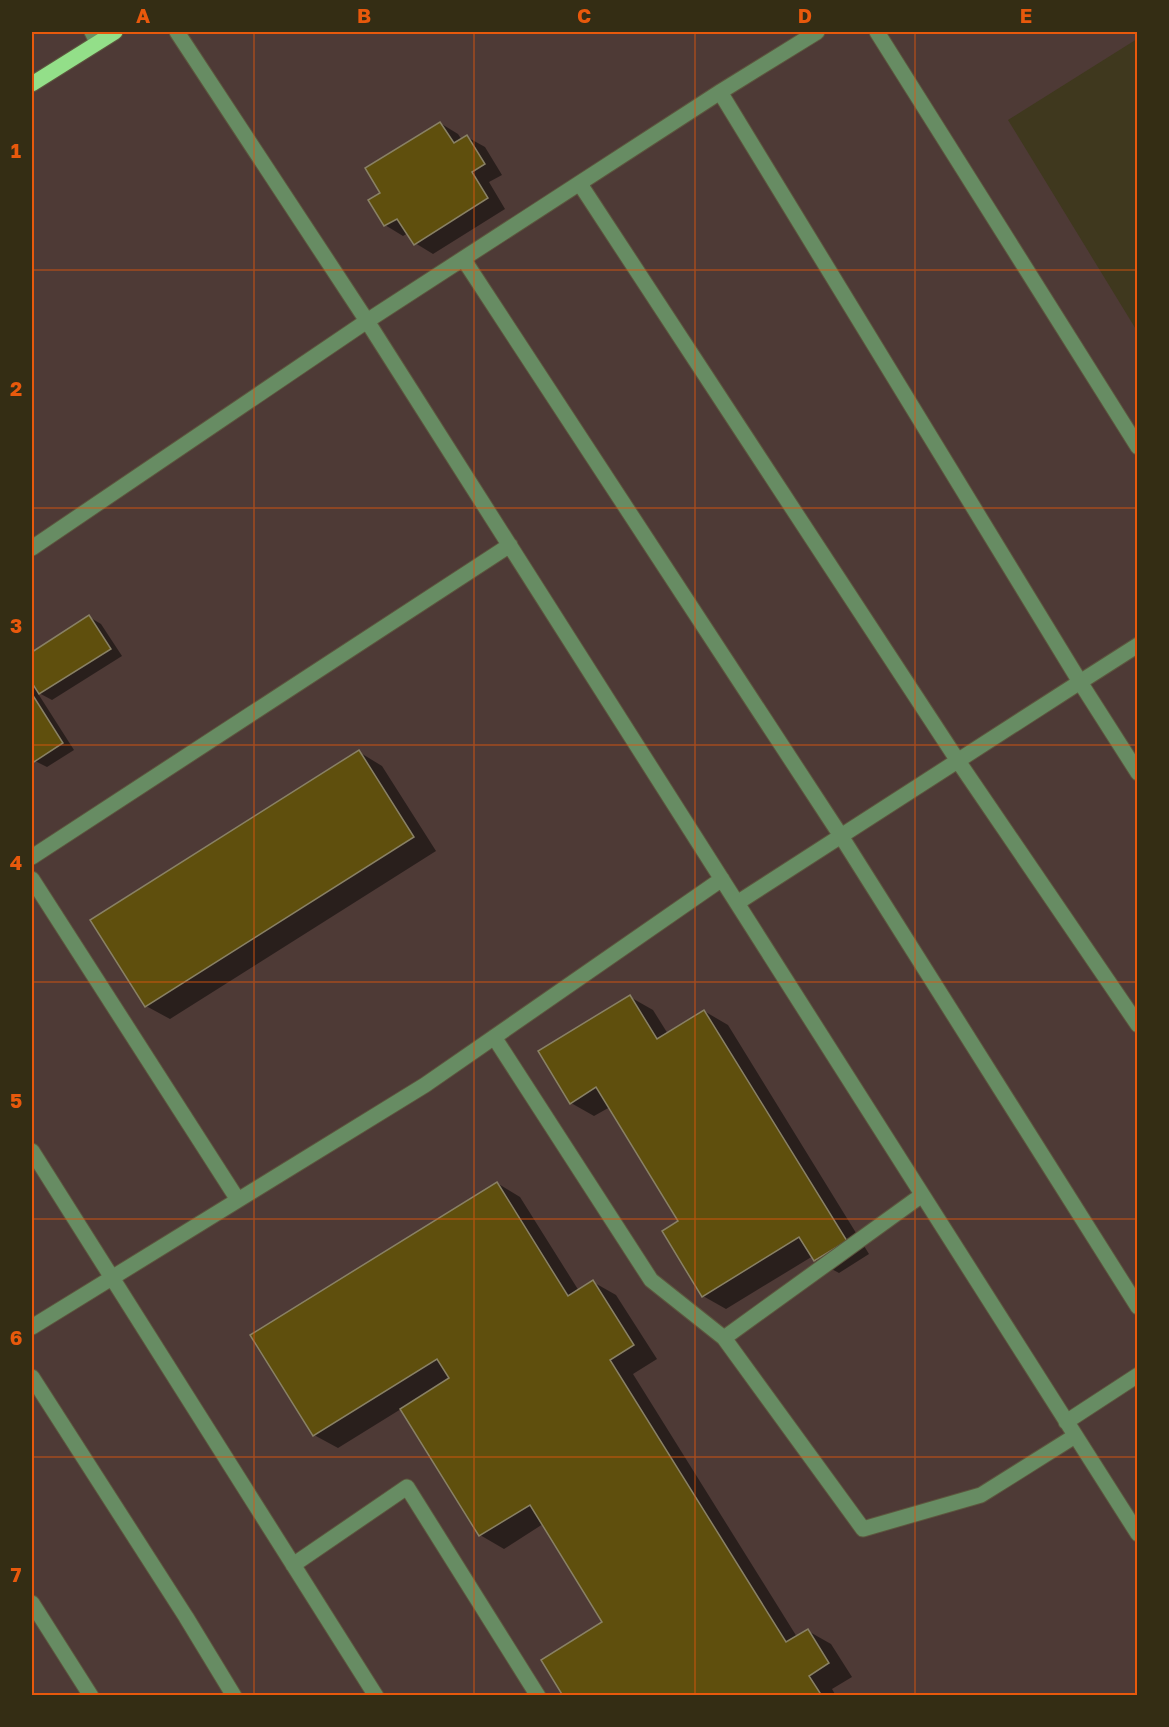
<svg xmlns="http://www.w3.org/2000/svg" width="1169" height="1727" font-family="'Golos Text',sans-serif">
<rect width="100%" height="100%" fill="#3f381e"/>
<path fill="#4e3a36" d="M32,32H1137V39L1008,120L1137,331V1695L32,1696Z"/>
<path fill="#0007" d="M440,123L458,134L462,140L467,137L485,147L502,175L489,182L505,209L433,254L415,243L408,233L403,236L385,225L370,201L382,194Z
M89,617L101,624L122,656L52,700L37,692L74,750L47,767L35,761L32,755V654Z
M359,752L382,766L436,851L170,1019L146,1006Z
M630,997L653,1010L668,1034L704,1011L728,1025L869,1254L839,1273L815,1260L813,1256L726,1309L703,1296L680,1222L610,1107L594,1116L571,1103Z
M497,1183L520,1197L579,1291L593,1282L616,1295L657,1359L633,1374L797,1637L808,1631L831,1644L852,1677L832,1689L836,1696H565L604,1622L543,1524L504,1549L480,1535L401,1409L338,1448L314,1435Z"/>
<path fill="#5f4f0d" stroke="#898165" stroke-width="1.5" d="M440,122L454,143L467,135L485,164L472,172L488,198L414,245L397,219L384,226L368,200L380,193L365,168Z
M89,615L111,649L39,694L32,683V652Z
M32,694L63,743L34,762L32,758Z
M359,750L414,837L145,1007L90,920Z
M630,995L657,1039L704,1010L847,1241L814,1261L799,1237L702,1297L662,1231L678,1221L596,1087L570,1104L538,1051Z
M497,1182L568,1296L593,1280L634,1345L610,1360L786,1642L808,1629L829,1663L809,1676L822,1696H563L541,1660L602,1622L530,1505L479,1536L400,1409L449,1378L437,1359L313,1436L250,1335Z"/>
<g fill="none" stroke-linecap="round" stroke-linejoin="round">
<defs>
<path id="minor" d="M92,32L97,42
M177,32L367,321L1138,1534
M877,32L1138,447
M720,92L1080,682L1138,645
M580,184L958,761L1138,1025
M464,260L841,836L1138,1307
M32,548L367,321L720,92L817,32
M32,857L510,545
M32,879L238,1200
M737,903L1080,682L1138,773
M494,1037L651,1280L724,1338L863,1529L981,1495L1075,1436
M32,1151L376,1696
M32,1327L425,1085L722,879
M724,1338L922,1195
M32,1377L186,1617L234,1696
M1066,1422L1138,1375
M293,1565L407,1487L538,1696
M32,1603L91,1696"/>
<path id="major" d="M32,84L115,32"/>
</defs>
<use href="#minor" stroke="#5d563e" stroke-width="17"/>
<use href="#major" stroke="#5d563e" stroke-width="17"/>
<use href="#minor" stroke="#678c63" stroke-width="15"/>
<use href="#major" stroke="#93df89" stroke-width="15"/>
</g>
<path fill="none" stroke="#e8590c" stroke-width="1.5" stroke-opacity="0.55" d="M254,32V1696M474,32V1696M695,32V1696M915,32V1696M32,270H1138M32,508H1138M32,745H1138M32,982H1138M32,1219H1138M32,1457H1138"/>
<rect width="1169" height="1727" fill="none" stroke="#342d14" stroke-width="66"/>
<rect x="33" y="33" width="1103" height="1661" fill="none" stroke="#e8590c" stroke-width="2"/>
<g font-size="20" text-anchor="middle" font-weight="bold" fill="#e8590c">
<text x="143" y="23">A</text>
<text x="364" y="23">B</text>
<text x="584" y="23">C</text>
<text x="805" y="23">D</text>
<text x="1026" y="23">E</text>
<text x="16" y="158">1</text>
<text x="16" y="396">2</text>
<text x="16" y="633">3</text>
<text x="16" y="870">4</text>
<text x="16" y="1108">5</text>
<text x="16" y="1345">6</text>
<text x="16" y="1582">7</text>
</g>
</svg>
